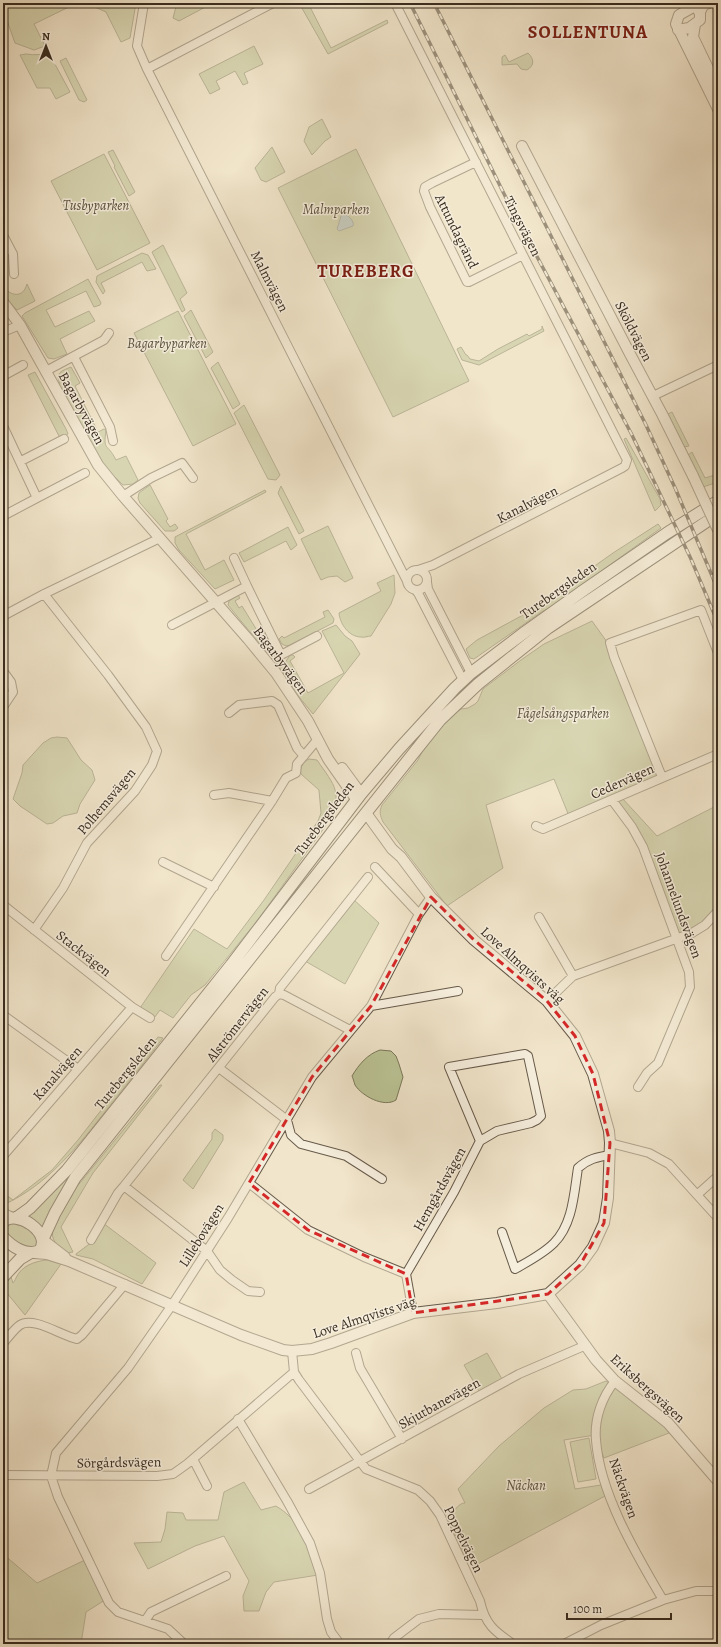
<svg xmlns="http://www.w3.org/2000/svg" width="721" height="1647" font-family="Alegreya,serif">
<rect width="100%" height="100%" fill="#f1e5cb"/>
<filter id="stains"><feTurbulence type="fractalNoise" baseFrequency=".005" numOctaves="4"/><feColorMatrix values="0 0 0 0 .2 0 0 0 0 .09 0 0 0 0 .02 0 0 0 .5 -.17"/></filter>
<radialGradient id="worn" r=".72"><stop offset=".6" stop-color="#630" stop-opacity="0"/><stop offset="1" stop-color="#630" stop-opacity=".3"/></radialGradient>
<path fill="#bbc496" stroke="#7a785a" d="M3,3H77L34,24L45,46L34,50L15,43L3,9Z
M86,3H136L130,38L121,42L106,12Z
M177,3H207L211,4L179,21L173,18Z
M299,3H308L331,48L387,20L388,23L328,54Z
M254,46L263,64L244,73L248,83L243,85L235,71L216,81L220,89L210,94L199,74Z
M528,53C534,59 535,65 527,70L521,69L517,64L502,65V57L505,55L509,62Z
M26,54C35,56 42,53 50,55L70,92L56,99L50,88H37L20,55Z
M66,58L87,100L84,102L79,100L60,61Z
M322,119L331,137L325,141L312,155L304,141L309,127Z
M272,147L285,172L266,182L261,180L255,168Z
M356,149L469,381L393,417L278,188Z
M113,150L135,192L129,196L114,167L115,166L108,152Z
M104,154L150,243L97,270L51,181Z
M163,245L187,293L180,299L185,310L182,312L152,252Z
M142,253L148,255L156,269L147,271L142,262L101,283L105,291L103,294L96,282L97,276Z
M88,279L101,303L100,305L94,307L86,291L46,310L55,327L89,311L95,321L60,339L67,354L54,359L48,358L22,316L25,313Z
M27,284L35,301L17,310L3,295V286C10,296 23,299 27,284Z
M191,310L213,352L206,358L184,316Z
M178,311L236,424L193,446L134,333Z
M542,326L544,331L479,365L462,360L457,349L461,347L466,355H467L470,359L479,361L498,349L527,334L529,336L542,329Z
M218,362L240,404L233,409L211,368Z
M71,367L80,383L75,386L98,432L104,429L106,430C103,452 107,442 116,460L126,456L138,480L133,484L123,485L105,467L58,385L60,384C55,373 61,371 71,367Z
M35,372L66,429L68,434L60,438L28,375Z
M244,405L280,475L276,480L268,479L234,413Z
M672,412L689,446L684,447L683,446L668,414Z
M626,438L660,499L661,505L655,511L624,439Z
M692,452L705,478L718,474V482L703,487L688,455Z
M150,485L168,519L166,521L170,527L175,524L178,528L174,531H165L140,503L138,498L139,493Z
M281,486L302,527L304,531L299,534L280,497L278,493Z
M265,490L266,492L186,534L205,570L224,560L234,580L215,589L179,550L175,543V537Z
M658,524L661,528L550,608L543,611L474,659L470,658L466,649L477,640L534,609L613,553Z
M328,526L353,578L345,582L337,576L328,577L321,580L301,539Z
M288,527L297,545L291,550L286,541L244,562L239,553Z
M394,575L395,593L391,604L371,636C368,636 364,638 361,637C349,637 340,624 339,613L381,591L377,583Z
M238,595L240,598L235,601L239,608L242,606L258,632L265,629L274,649V656L283,666L290,655H293L295,657L290,661L308,693L344,673L322,631L336,625L345,636L352,641L360,654L313,714L299,697L282,671L228,605L229,601Z
M328,610L334,619L333,623L290,645L286,646L282,644L279,639L282,636L284,638L325,617L323,612Z
M592,621L607,642L659,775L569,816L554,779L486,805L503,868L447,906L383,822C380,815 379,812 382,805L418,760L423,750L444,724L454,714L461,709L468,708L475,704L478,701L483,689L521,660L544,644Z
M57,737L67,738L81,760L92,770L95,780L80,804L77,813L63,816L53,823L47,824L20,806L13,799L22,773L23,765L43,743L51,738Z
M309,759L317,760C335,786 344,793 327,824L257,921L205,985L191,995L173,1018L160,1010L154,1018L140,1008L194,929L227,949L264,900L318,821L321,813L319,790L301,774C300,767 303,762 309,759Z
M622,798L657,836L718,805V907L700,924L682,933L678,932L646,847L615,801Z
M353,899L379,923L345,984L305,961Z
M158,1037L163,1038C145,1062 126,1085 108,1108C78,1146 48,1185 3,1205V1193L13,1200L52,1170L78,1140Z
M380,1050L391,1051L396,1056L399,1064L403,1077L396,1100C384,1108 362,1096 355,1085C354,1082 353,1078 352,1076C359,1064 368,1054 380,1050Z
M160,1085H162L93,1173L61,1227L73,1252L67,1253C57,1245 50,1241 53,1227L75,1189Z
M215,1129L223,1135V1140L193,1189L183,1180L212,1139V1133Z
M74,1167L76,1169L59,1195L41,1229L26,1216Z
M17,1222L33,1231L38,1241L35,1247C23,1247 4,1239 6,1224Z
M103,1223L156,1263L142,1284L93,1259L76,1255V1254L92,1242Z
M47,1260L61,1264L25,1315L6,1292L3,1295V1282L21,1264L22,1266L11,1277L13,1283C14,1282 15,1280 16,1278C21,1266 35,1261 47,1260Z
M487,1353L502,1379L479,1391L464,1365Z
M606,1381L660,1419L669,1433L604,1458L595,1435L564,1440L575,1489L601,1485L605,1496L474,1566L465,1556L456,1539L463,1530L455,1536L446,1517L448,1514H451C455,1510 459,1503 465,1503L458,1489L499,1446L544,1408L573,1390L586,1389Z
M589,1438L596,1479L578,1482L570,1442Z
M244,1482L261,1510L276,1506C303,1522 308,1547 318,1575L274,1582L266,1592L259,1611H244L243,1596L249,1581L224,1536L195,1546L148,1569L134,1543L161,1542L165,1529L167,1512L183,1513L186,1520H218L224,1492Z
M3,1554L37,1583L85,1560L105,1600L86,1612L81,1644H9L3,1636Z"/>
<path fill="#a1bcc3" stroke="#778281" d="M342,213C347,214 355,221 353,226L339,231L337,229Z"/>
<g fill="none" stroke-linecap="round" stroke-linejoin="round">
<defs>
<path id="minor" d="M144,3L137,46L147,69L407,581
M395,3L627,460L625,466L622,468L433,565L418,570
M700,14L704,6L711,3
M147,69L273,3
M476,162L432,183L425,187L424,191L430,207L467,282H469L523,255
M3,235L13,254L14,274
M3,332L20,325
M74,357L110,427L113,441
M46,371L104,340L109,333
M3,376L23,365
M653,396L718,365
M3,426L37,498L85,473
M21,461L64,439
M123,496L151,478L182,463L193,478
M3,516L37,498
M234,558L247,586
M407 580a10 10 0 1 1 20 0a10 10 0 1 1-20 0Z
M427,582L428,589L471,673
M415,590L418,593L463,680
M3,616L44,594L160,538
M172,625L247,586L281,655L317,636
M3,671L11,682L13,692L3,707
M229,713L239,705L272,701L278,705L297,748L304,756
M662,777L614,657L610,643L701,610L718,653
M214,795L229,793L272,801
M612,800L632,827L643,847L689,972L690,987L658,1063L647,1073L638,1087
M536,826L543,829L718,754
M163,862L214,887
M375,867L419,914
M3,905L132,1007L150,1018
M539,917L573,976
M34,930L63,888L87,843L135,791L152,765L157,751L146,727L108,675L44,594
M166,956L272,801L286,778L296,773L297,764L318,739
M279,994L284,995L350,1030
M547,1001L573,976L692,933L705,925L718,911
M371,1006L458,991
M3,1015L78,1069
M219,1068L287,1120L291,1135L301,1144L346,1156L382,1179
M610,1143L649,1153L669,1164L718,1218
M3,1156L132,1007
M249,1183L308,1230L364,1257L406,1274
M698,1194L718,1176
M3,1212L12,1217
M502,1232L515,1269C529,1261 543,1254 554,1243C573,1224 574,1193 578,1168C588,1159 597,1157 610,1155
M91,1240L118,1193L124,1186
M260,1292L248,1291L232,1280L220,1270L207,1251L124,1186L275,997L279,994L280,988L368,877
M413,1313L406,1274L454,1192L480,1141L497,1131L531,1123L537,1120L541,1116L528,1056L525,1054L449,1067L480,1141
M3,1343C8,1338 14,1329 20,1325C33,1316 62,1336 77,1339L82,1335L125,1284
M292,1351L294,1372L299,1380L366,1469L418,1490L430,1501L440,1515L480,1601C485,1624 494,1631 513,1644
M356,1353L360,1368L402,1439
M615,1381C602,1397 594,1419 596,1440C600,1494 636,1554 663,1600
M238,1419L287,1501L310,1543L320,1573L327,1619L331,1632L340,1644
M193,1459L207,1486
M3,1475L157,1476L173,1474L187,1464L294,1372
M309,1489L519,1374L584,1346
M145,1621L151,1612L226,1576
M184,1644L168,1629L118,1612L109,1603L58,1497L51,1476L56,1453L128,1368L172,1305L228,1218L312,1077L371,1006L419,914L431,897
M390,1644L394,1638L419,1619L439,1614L483,1615
M564,1644L601,1625L663,1600L696,1591H718"/>
<path id="tertiary" d="M695,6L679,15L676,24L718,109
M695,24L693,37L718,89
M678,30L689,28L700,20V14L695,3
M522,146L630,354L662,414L693,476
M3,302L20,325L98,465L123,496L248,639L276,673L308,721L328,759L356,799
M342,768L361,794
M43,1240L65,1257
M34,1253L47,1254L69,1261L241,1335L283,1350L292,1351L312,1349L331,1343L413,1313L497,1303L548,1294L580,1265L593,1247L604,1223L608,1198L610,1143L609,1131L593,1074L575,1036L547,1001L474,940L431,897L401,857L392,849L366,813
M548,1294L596,1360L615,1381L668,1423L718,1481"/>
<path id="secondary" d="M16,1218L30,1208L67,1170L231,965L361,794L399,749L455,688L471,673L525,632L584,590L667,533L718,501
M3,1222C16,1208 54,1234 39,1251C26,1256 12,1247 3,1237
M43,1239L55,1213L75,1178L440,720L478,684L548,628L718,514
M3,1277L20,1259L30,1253"/>
</defs>
<use href="#minor" stroke="#675a4a" stroke-width="10"/>
<use href="#tertiary" stroke="#675a4a" stroke-width="12"/>
<use href="#secondary" stroke="#392c1f" stroke-width="13"/>
<use href="#minor" stroke="#f6eedd" stroke-width="8"/>
<use href="#tertiary" stroke="#f6eedd" stroke-width="10"/>
<use href="#secondary" stroke="#f6eedd" stroke-width="11"/>
<defs>
<path id="rail" d="M410,3L510,206L631,433L691,559L718,623
M434,3L646,425L676,490L718,590"/>
</defs>
<use href="#rail" stroke="#392c1f" stroke-width="3.5"/>
<use href="#rail" stroke="#f6eedd" stroke-width="2" stroke-dasharray="6" stroke-linecap="butt"/>
<defs>
<path id="tertiary-bridge" d="M693,476L718,530"/>
</defs>
<use href="#tertiary-bridge" stroke="#675a4a" stroke-width="12" stroke-linecap="butt"/>
<use href="#tertiary-bridge" stroke="#f6eedd" stroke-width="10"/>
</g>
<path d="M0 0H721V1647H0ZM431,897L474,940L547,1001L575,1036L593,1074L610,1143L604,1223L580,1265L548,1294L413,1313L406,1274L308,1230L249,1183L312,1077L371,1006Z" fill="#f1e5cb" fill-opacity=".55" fill-rule="evenodd"/>
<path fill="none" stroke="#d62828" stroke-width="3" stroke-dasharray="8 5" stroke-linejoin="round" d="M431,897L474,940L547,1001L575,1036L593,1074L610,1143L604,1223L580,1265L548,1294L413,1313L406,1274L308,1230L249,1183L312,1077L371,1006Z"/>
<g text-anchor="middle" stroke-width="3" stroke-linejoin="round" paint-order="stroke">
<g font-size="14" font-style="italic" fill="#5a523d" stroke="#f6eedd">
<text x="96" y="210">Tusbyparken</text>
<text x="336" y="214">Malmparken</text>
<text x="167" y="348">Bagarbyparken</text>
<text x="563" y="718">Fågelsångsparken</text>
<text x="526" y="1490">Näckan</text>
</g>
<g font-size="14" fill="#392c1f" stroke="#f6eedd">
<text transform="translate(523 226) rotate(63)" y="5">Tingsvägen</text>
<text transform="translate(457 231) rotate(64)" y="5">Attundagränd</text>
<text transform="translate(270 281) rotate(63)" y="5">Malmvägen</text>
<text transform="translate(634 331) rotate(63)" y="5">Sköldvägen</text>
<text transform="translate(82 408) rotate(61)" y="5">Bagarbyvägen</text>
<text transform="translate(527 504) rotate(-27)" y="5">Kanalvägen</text>
<text transform="translate(558 590) rotate(-35)" y="5">Turebergsleden</text>
<text transform="translate(281 660) rotate(53)" y="5">Bagarbyvägen</text>
<text transform="translate(622 781) rotate(-24)" y="5">Cedervägen</text>
<text transform="translate(106 801) rotate(-50)" y="5">Polhemsvägen</text>
<text transform="translate(324 818) rotate(-53)" y="5">Turebergsleden</text>
<text transform="translate(679 905) rotate(70)" y="5">Johannelundsvägen</text>
<text transform="translate(84 953) rotate(38)" y="5">Stackvägen</text>
<text transform="translate(523 965) rotate(42)" y="5">Love Almqvists väg</text>
<text transform="translate(237 1024) rotate(-52)" y="5">Alströmervägen</text>
<text transform="translate(57 1073) rotate(-49)" y="5">Kanalvägen</text>
<text transform="translate(125 1073) rotate(-51)" y="5">Turebergsleden</text>
<text transform="translate(439 1189) rotate(-61)" y="5">Hemgårdsvägen</text>
<text transform="translate(201 1235) rotate(-58)" y="5">Lillebovägen</text>
<text transform="translate(364 1317) rotate(-18)" y="5">Love Almqvists väg</text>
<text transform="translate(648 1388) rotate(42)" y="5">Eriksbergsvägen</text>
<text transform="translate(439 1403) rotate(-29)" y="5">Skjutbanevägen</text>
<text transform="translate(119 1462) rotate(-1)" y="5">Sörgårdsvägen</text>
<text transform="translate(624 1488) rotate(71)" y="5">Näckvägen</text>
<text transform="translate(464 1539) rotate(64)" y="5">Poppelvägen</text>
</g>
<g font-size="18" font-weight="bold" letter-spacing="1" fill="#7a1f14" stroke="#f6eedd">
<text x="588" y="38">SOLLENTUNA</text>
<text x="366" y="277">TUREBERG</text>
</g>
</g>
<rect width="721" height="1647" fill="none" stroke="#f1e5cb" stroke-width="16"/>
<rect x="4" y="4" width="713" height="1639" fill="none" stroke="#392c1f" stroke-width="2"/>
<rect x="8" y="8" width="705" height="1631" fill="none" stroke="#392c1f"/>
<g transform="translate(46 46)" stroke="#f6eedd" stroke-width="3" paint-order="stroke">
<path d="M0-3L7 15L0 10L-7 15Z" fill="#392c1f"/>
<text y="-6" font-size="11" font-weight="bold" text-anchor="middle" fill="#392c1f">N</text>
</g>
<path d="M567 1613v6h104v-6" fill="none" stroke="#392c1f" stroke-width="2"/>
<text x="573" y="1613" font-size="12" fill="#392c1f" stroke="#f6eedd" stroke-width="3" paint-order="stroke">100 m</text>
<rect width="100%" height="100%" filter="url(#stains)"/>
<rect width="100%" height="100%" fill="url(#worn)"/>
</svg>
